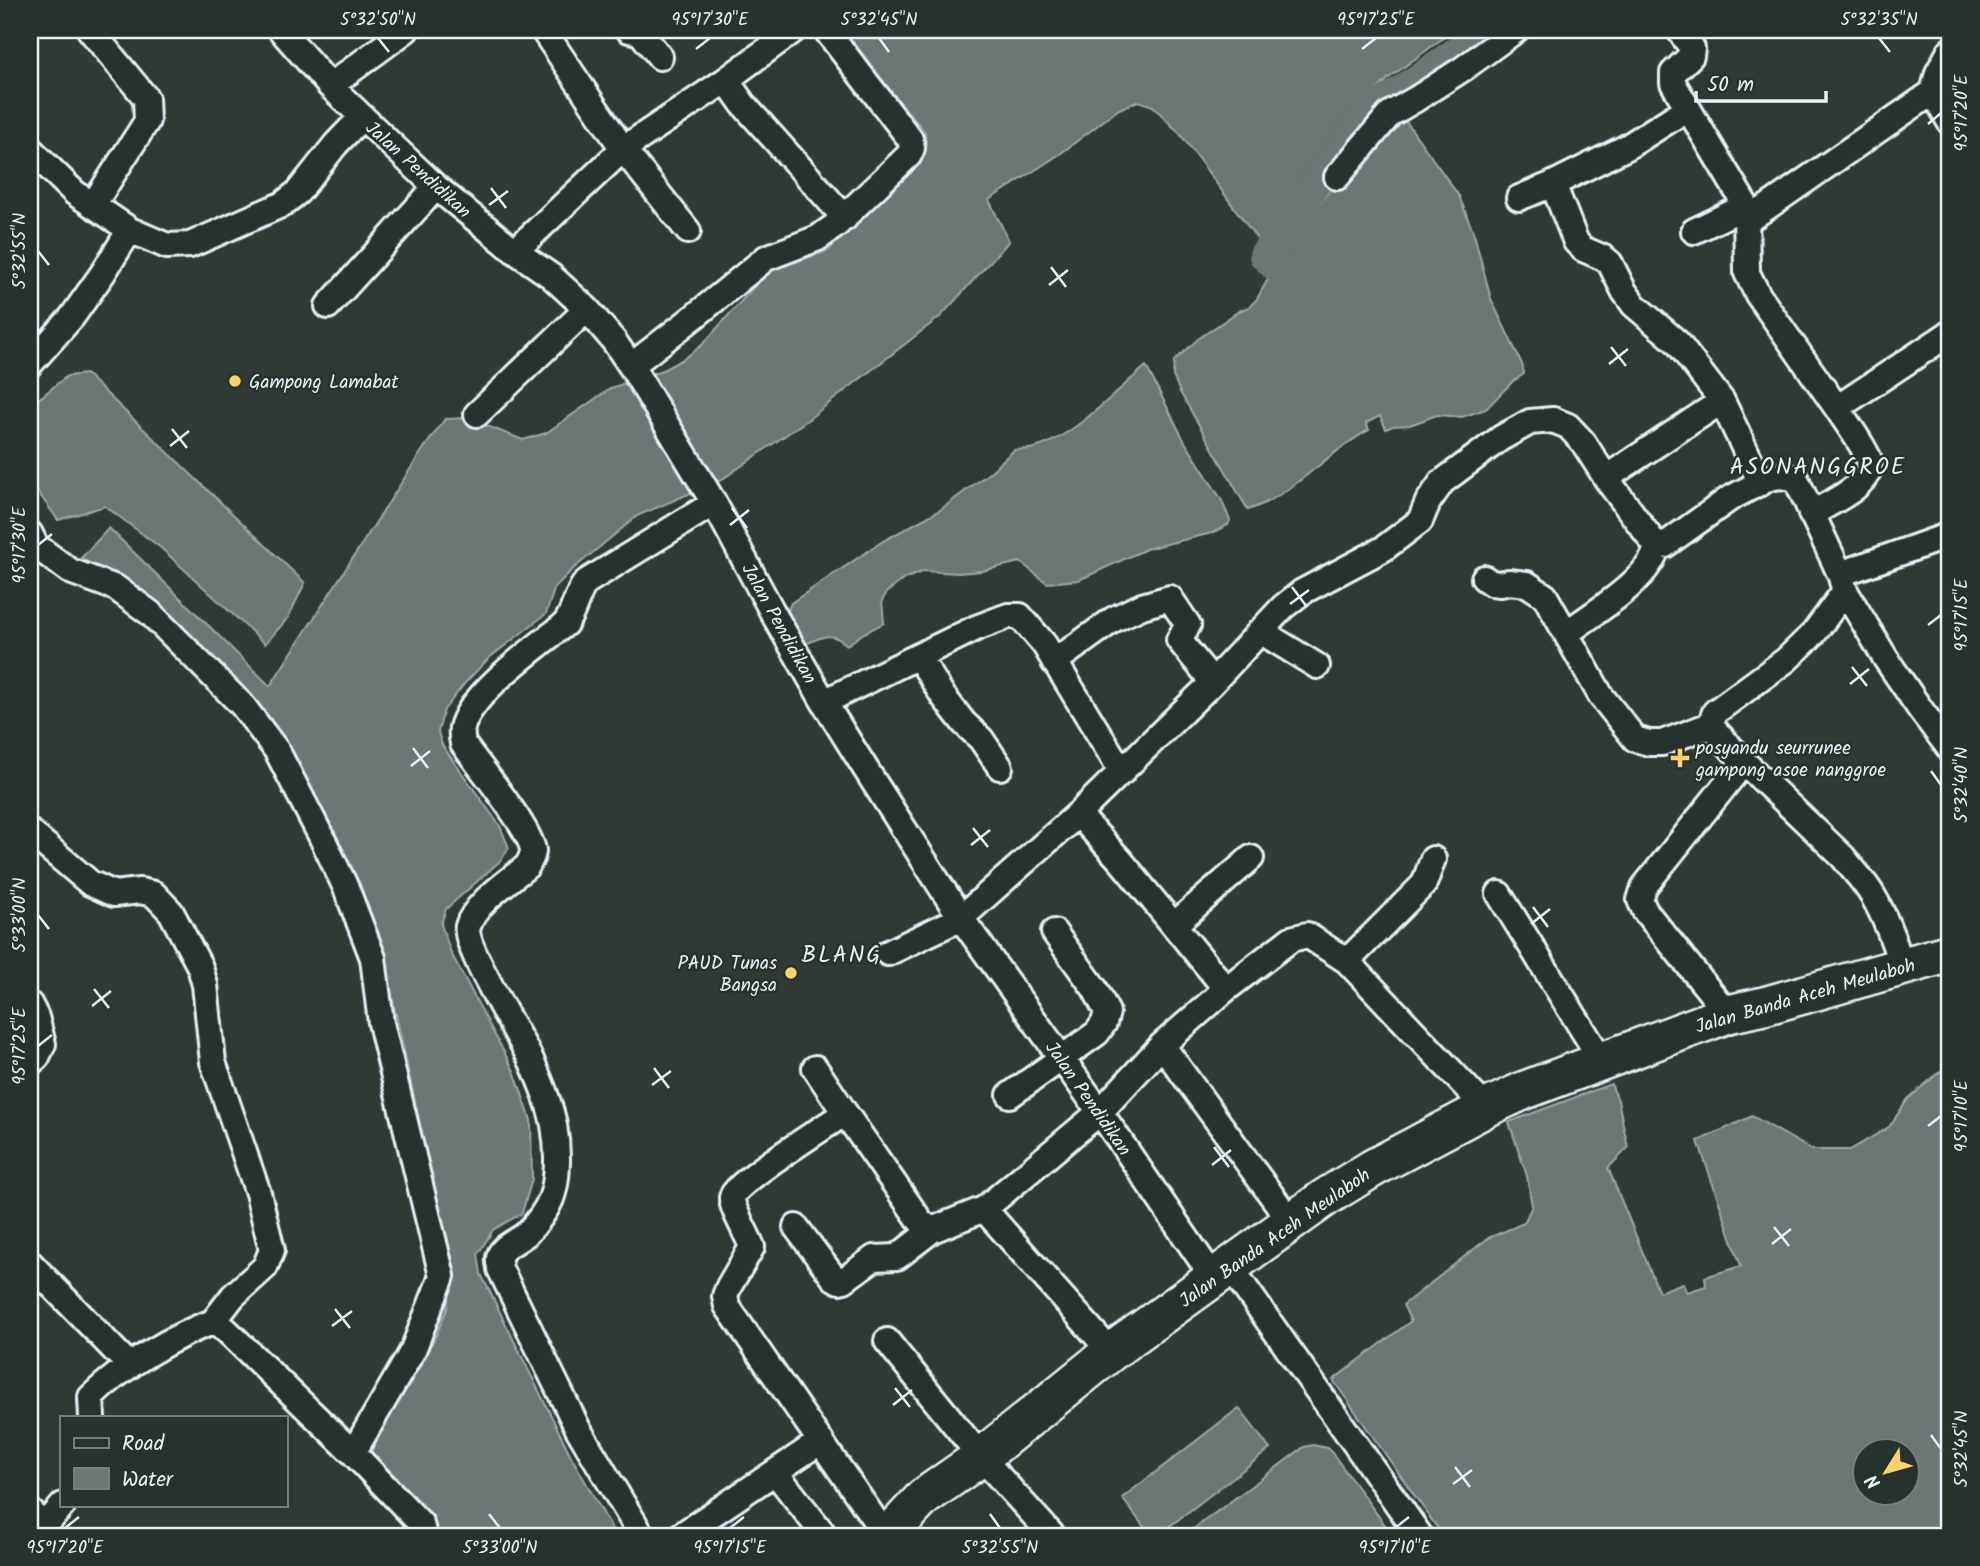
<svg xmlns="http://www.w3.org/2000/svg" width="1980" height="1566" font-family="Kalam,sans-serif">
<rect width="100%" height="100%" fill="#2e3b35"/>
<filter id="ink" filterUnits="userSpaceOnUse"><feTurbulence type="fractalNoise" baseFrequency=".0143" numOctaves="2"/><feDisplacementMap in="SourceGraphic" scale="14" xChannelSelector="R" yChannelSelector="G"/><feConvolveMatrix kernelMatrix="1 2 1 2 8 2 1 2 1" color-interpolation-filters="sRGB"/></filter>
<g filter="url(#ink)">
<path fill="#6b7775" stroke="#9da8a9" stroke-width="2" fill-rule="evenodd" d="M843,30H1454L1389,78L1349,118L1261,244L1180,134L1153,106L1138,101L1119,109L1060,154L989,200L1009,241L941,316L806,421L721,480L637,516L572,570L555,587L546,614L489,658L465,683L444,710L438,732L442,745L500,826L509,848L501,860L446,909L441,924L451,953L514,1071L531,1120L532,1179L522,1213L493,1230L478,1254L481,1274L572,1458L616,1536H437L433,1529L372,1461L371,1452L378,1436L435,1338L447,1309L450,1286L445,1239L379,937L369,911L287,748L111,575L81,558L109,528L270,686L422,451L445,419L467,418L523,440L546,433L611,388L663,370L685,358L702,345L768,271L828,251L926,150L925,132L861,56Z
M1400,113L1459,196L1474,234L1491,299L1522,364L1524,374L1512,382L1486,409L1462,417L1437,415L1410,425L1393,426L1386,429L1380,416L1366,423L1369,430C1327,452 1294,495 1248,510L1180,392L1173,376L1174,361L1198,339L1239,311L1249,307L1257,299L1281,255L1309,215L1339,179Z
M1146,366L1185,442L1221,499L1230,520L1228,525L1212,533L1146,549L1079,580L1047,583L1020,562L982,571L958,573L924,571L904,579L887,592L882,601L884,623L864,633L847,645C831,630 821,637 804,645L787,612L791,603L883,541L940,510L989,473L1014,450C1019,449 1025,450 1030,449C1070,441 1115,392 1146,366Z
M86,374L305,583L288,618L265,644L161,548L105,506L58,520L30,481V406L67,376Z
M1950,1063V1536H1443L1333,1380L1411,1321L1403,1305L1488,1238L1524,1223L1532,1206L1527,1176L1509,1122L1611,1084L1618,1100L1628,1148L1608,1168L1659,1292L1683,1283L1687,1292L1706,1286L1705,1277L1741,1266L1698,1141L1752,1116L1812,1150H1850L1889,1127L1908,1099ZM1906,1450V1492H1864V1450Z
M1239,1408L1270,1449L1157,1536H1151L1122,1498Z
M1313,1445L1327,1448L1332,1453L1393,1536H1184L1304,1447Z"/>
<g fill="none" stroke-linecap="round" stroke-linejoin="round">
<path stroke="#6b7775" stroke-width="32" d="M1275,265L1265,255L1311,188L1360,125L1382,105L1489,30"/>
<defs>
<path id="minor" d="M90,30L146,98L147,121L93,205
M281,30L330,86L436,187L515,251L551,276L587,309L614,341L633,369L714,503L774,615L824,702L865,768L961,918L1100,1112L1213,1277
M629,30L640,32L660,57
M1679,30L1692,48L1691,56L1673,73V83L1746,206L1747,273L1758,295L1837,408L1950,333
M1950,51L1938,73L1933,92L1950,122
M726,80L743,104L845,218
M330,86L406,30
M30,149L75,193L130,230L167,246L190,245L283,204L298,192L336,144L362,117
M1337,177L1390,114L1416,99L1464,68L1516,30
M1553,184L1627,147L1688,108
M1519,198L1553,184L1576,242L1583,249L1604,258L1610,263L1624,291L1634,305L1677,342L1722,401L1606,478
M1747,221L1933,92
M688,231L623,149L726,80L794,30
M1694,231L1746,206
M515,251L623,149L543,30
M328,306L436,187
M30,364L72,317L103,273L130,230
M631,366L695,316L766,258L818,238L836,225L909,155L912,148L910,139L826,30
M1722,401L1761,483
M477,414L587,309
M1811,514C1829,503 1874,485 1869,460C1866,449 1844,419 1837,408
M30,534L36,546L70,571L116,588L150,613L243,706L277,751L322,838L346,888L373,958L381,1023L442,1276L413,1350L353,1453L421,1524L424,1536
M1840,574L1950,535
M1484,578L1491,583L1500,584L1509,582L1527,584L1545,596L1601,696L1635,739L1649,743H1662L1710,725
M1845,591L1814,633L1786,660L1715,712L1710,725L1744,762L1843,857C1853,870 1865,882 1873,896C1886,918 1895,944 1902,967
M1260,631L1317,666
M1567,633C1593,613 1650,580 1657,547
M919,657L943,696L964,723L981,739L1000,767
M1054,662L1114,619L1142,606L1170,598L1188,625L1179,640L1205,672L1211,684
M824,702L976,628L1008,616H1020L1044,644L1122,772
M1078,814L1121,861L1226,989
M30,832L90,883L114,894L140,891L154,894L171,912L200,967L205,985L213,1062L258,1193L272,1250L265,1267L233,1296L213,1322L226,1330L353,1453
M1499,894L1602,1061
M1174,925L1251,858
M888,953L961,918L1078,814L1211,684L1283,607L1302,592L1383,549L1420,521L1428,502L1442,482L1501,438L1530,422L1553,420L1568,426L1583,442L1606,478L1657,547L1665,545L1729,499L1769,478L1781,476L1796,479L1840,574L1845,591L1886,659L1920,709L1950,749
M1347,961L1424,884L1433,859
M30,1005L36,1017L43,1044L37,1057L30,1063
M1728,1014L1645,911L1640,900L1644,887L1744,762
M1162,1045L1291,1222
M815,1068L845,1113
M1010,1095L1097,1033L1104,1023L1107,1012L1095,989L1054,932
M796,1227L834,1278L839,1281L844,1280L874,1258L897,1257L932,1230
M30,1263L130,1366
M1229,1265L1420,1536
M887,1341L981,1457L1053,1536
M1111,1352L984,1209L1100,1112L1162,1045L1226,989L1291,939L1307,935L1347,961L1486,1108
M92,1417L91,1397C120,1368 175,1335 213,1322
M775,1472L825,1536
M30,1511L45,1526
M36,1536L63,1505
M642,1536L578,1429L500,1269C500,1265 498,1262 499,1258C500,1247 518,1241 526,1234C535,1225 546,1211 551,1199C559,1178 558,1147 554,1125C550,1103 540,1080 531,1060C520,1036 462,945 468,926C475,903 509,881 527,866C530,861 533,856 533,851C532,831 477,763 463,744C462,738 461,733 462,728C470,693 537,647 565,624C575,611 576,594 586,582L714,503
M680,1536L821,1441
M886,1536L727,1306L725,1296L729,1286L752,1247C748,1235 731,1208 732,1197C733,1184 828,1125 845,1113L921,1222L932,1230L984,1209"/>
<path id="highway" d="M891,1536L898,1525L924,1497L981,1457L1111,1352L1326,1197L1373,1168L1486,1108L1525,1090L1728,1014L1764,1006L1950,953"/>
</defs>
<use href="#minor" stroke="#e8f1f8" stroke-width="30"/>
<use href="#highway" stroke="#e8f1f8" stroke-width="42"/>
<use href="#minor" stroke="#26332d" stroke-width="24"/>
<use href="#highway" stroke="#26332d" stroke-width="37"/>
</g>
</g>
<path fill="none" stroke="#e8f1f8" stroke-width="2.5" d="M378,38L389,52M879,38L889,52M1879,38L1890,52M696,49L710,38M1362,49L1376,38M1928,124L1941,113M491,188L506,208M489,205L508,191M38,251L49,265M1051,267L1066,287M1049,285L1068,270M1611,347L1626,366M1609,364L1628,349M172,429L187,448M170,446L189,431M732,508L747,528M730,525L749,510M38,545L52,534M1292,587L1307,607M1290,604L1309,590M1928,625L1941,615M1852,667L1867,686M1850,684L1869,669M413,748L428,768M411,766L430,751M1931,771L1941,785M973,828L988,847M971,845L990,830M1533,907L1548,927M38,915L49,929M1531,924L1550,909M94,989L109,1008M92,1006L111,991M38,1046L52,1035M654,1068L669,1088M652,1085L671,1071M1928,1126L1941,1116M1214,1147L1229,1167M1212,1165L1231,1150M1774,1227L1789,1246M1772,1244L1791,1229M335,1309L350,1328M332,1326L352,1311M895,1388L910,1407M893,1405L912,1390M1931,1435L1941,1449M1455,1467L1470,1487M1453,1484L1472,1470M489,1514L500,1528M990,1514L1000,1528M65,1528L79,1517M730,1528L744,1517M1395,1528L1409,1517"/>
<g fill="#ffd166" stroke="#26332d" stroke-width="2.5">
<circle cx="235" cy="381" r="7"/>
<path d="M1676.5 747.5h7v7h7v7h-7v7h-7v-7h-7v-7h7z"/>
<circle cx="791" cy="973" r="7"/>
</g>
<g text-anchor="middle" stroke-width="5" stroke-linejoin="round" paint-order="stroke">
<g font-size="19" fill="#e8f1f8" stroke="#26332d">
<text transform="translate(419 169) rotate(42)" y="7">Jalan Pendidikan</text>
<text transform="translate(780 623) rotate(61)" y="7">Jalan Pendidikan</text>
<text transform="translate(1805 995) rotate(-16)" y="7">Jalan Banda Aceh Meulaboh</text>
<text transform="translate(1089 1098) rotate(55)" y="7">Jalan Pendidikan</text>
<text transform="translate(1274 1237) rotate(-35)" y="7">Jalan Banda Aceh Meulaboh</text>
</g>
<g font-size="19" fill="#e8f1f8" stroke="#26332d" text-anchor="start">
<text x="249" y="388">Gampong Lamabat</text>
<text x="1696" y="754">posyandu seurrunee<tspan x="1696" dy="22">gampong asoe nanggroe</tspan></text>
<text x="777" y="969" text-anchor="end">PAUD Tunas<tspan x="777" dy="22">Bangsa</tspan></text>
</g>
<g font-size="23" letter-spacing="2" fill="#e8f1f8" stroke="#26332d">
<text x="1818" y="474">ASONANGGROE</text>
<text x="842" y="962">BLANG</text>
</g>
</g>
<rect width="1980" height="1566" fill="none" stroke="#26332d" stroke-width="77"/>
<rect x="60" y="1416" width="228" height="91" fill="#26332d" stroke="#747f7e" stroke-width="2"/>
<rect x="74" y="1438" width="35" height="10" fill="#26332d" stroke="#747f7e" stroke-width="2"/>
<text x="122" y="1450" font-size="21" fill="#e8f1f8">Road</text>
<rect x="74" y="1468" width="35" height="21" fill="#6b7775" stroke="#747f7e" stroke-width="2"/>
<text x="122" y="1486" font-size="21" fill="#e8f1f8">Water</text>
<g transform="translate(1886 1472) rotate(233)"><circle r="33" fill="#26332d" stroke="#747f7e" stroke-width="2"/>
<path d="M0-5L12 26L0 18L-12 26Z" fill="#ffd166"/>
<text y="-10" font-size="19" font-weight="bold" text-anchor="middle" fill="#e8f1f8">N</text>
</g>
<path d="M1696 91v10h130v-10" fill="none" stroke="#e8f1f8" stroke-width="3.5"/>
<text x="1707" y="91" font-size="21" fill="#e8f1f8" stroke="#26332d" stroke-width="5" paint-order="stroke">50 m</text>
<rect x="38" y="38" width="1903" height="1490" fill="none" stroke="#e8f1f8" stroke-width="2.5"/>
<g font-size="18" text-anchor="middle" fill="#e8f1f8">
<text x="378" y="25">5°32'50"N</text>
<text x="710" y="25">95°17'30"E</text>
<text x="879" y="25">5°32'45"N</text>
<text x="1376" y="25">95°17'25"E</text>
<text x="1879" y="25">5°32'35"N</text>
<text transform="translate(1961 113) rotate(-90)" y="6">95°17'20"E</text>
<text transform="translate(19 251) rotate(-90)" y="6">5°32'55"N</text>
<text transform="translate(19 545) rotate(-90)" y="6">95°17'30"E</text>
<text transform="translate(1961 615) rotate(-90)" y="6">95°17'15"E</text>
<text transform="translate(1961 785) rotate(-90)" y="6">5°32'40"N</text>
<text transform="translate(19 915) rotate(-90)" y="6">5°33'00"N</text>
<text transform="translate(19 1046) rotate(-90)" y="6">95°17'25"E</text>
<text transform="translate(1961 1116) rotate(-90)" y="6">95°17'10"E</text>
<text transform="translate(1961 1449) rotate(-90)" y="6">5°32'45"N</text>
<text x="65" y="1553">95°17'20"E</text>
<text x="500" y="1553">5°33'00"N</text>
<text x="730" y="1553">95°17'15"E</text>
<text x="1000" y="1553">5°32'55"N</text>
<text x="1395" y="1553">95°17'10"E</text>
</g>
</svg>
